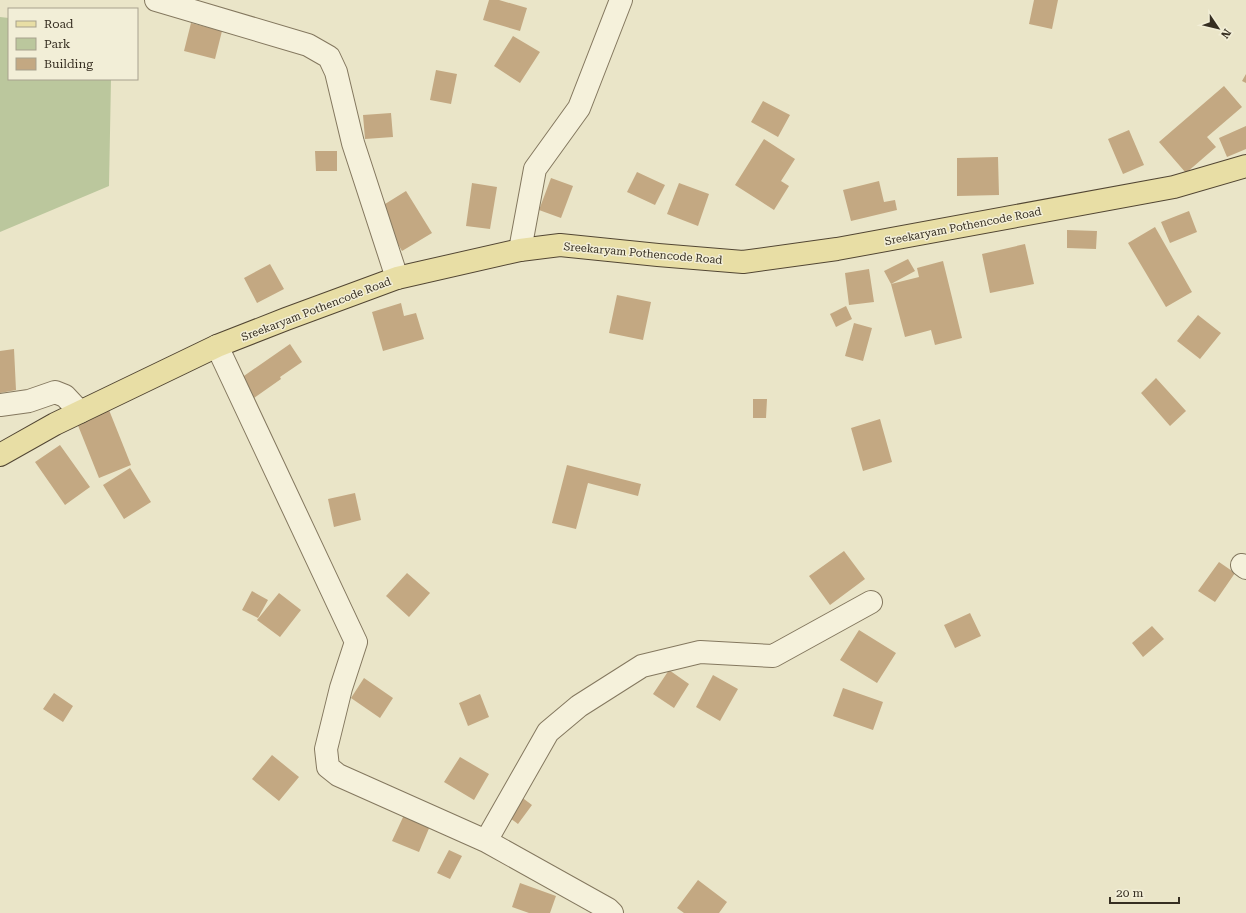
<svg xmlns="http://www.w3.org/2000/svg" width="1246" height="913" font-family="'Roboto Serif',serif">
<rect width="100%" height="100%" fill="#eae5c8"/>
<path fill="#bbc79d" d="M0,17L9,18V79H111L109,186L0,232Z"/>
<path fill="#c3a882" d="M489,0H499L527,8L520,31L483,20Z
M1034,0H1058L1052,29L1029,24Z
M191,23L222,31L215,59L184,51Z
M513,36L540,52L520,83L494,66Z
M436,70L457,74L451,104L430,100Z
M1246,74V83L1242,81Z
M1224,86L1242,107L1207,137L1216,147L1186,173L1159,142Z
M763,101L790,115L778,137L751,122Z
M391,113L393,137L365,139L363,115Z
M1246,126V149L1227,157L1219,138Z
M1129,130L1144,165L1123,174L1108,139Z
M764,139L795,159L781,181L789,186L774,210L735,185Z
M315,151H337V171H316Z
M998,157L999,195L957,196V158Z
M637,172L665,185L655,205L627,192Z
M551,178L573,186L561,218L539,210Z
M879,181L884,202L895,200L897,210L851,221L843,190Z
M472,183L497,187L490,229L466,226Z
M679,183L709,194L698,226L667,214Z
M406,191L432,233L402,251L377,209Z
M1189,211L1197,232L1170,243L1161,222Z
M1155,227L1192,292L1166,307L1128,243Z
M1067,230L1097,231L1096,249L1067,248Z
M1025,244L1034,284L990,293L982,254Z
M908,259L915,271L891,284L884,271Z
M943,261L962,338L935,345L931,330L905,337L891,284L919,277L917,268Z
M270,264L284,289L257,303L244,278Z
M869,269L874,302L849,305L845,273Z
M617,295L651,302L643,340L609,333Z
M401,303L404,316L416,313L424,339L383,351L372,312Z
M846,306L852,319L836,327L830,314Z
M1198,315L1221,333L1200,359L1177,341Z
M854,323L872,328L863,361L845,356Z
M290,344L302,362L280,377L281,379L254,398L241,378Z
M14,349L16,390L0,393V351Z
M1156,378L1186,411L1170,426L1141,393Z
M753,399H767L766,418H753Z
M109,410L131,465L99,478L77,423Z
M880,419L892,462L863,471L851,428Z
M60,445L90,487L65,505L35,462Z
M567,465L641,484L638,496L588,483L576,529L552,523Z
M130,468L151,502L124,519L103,485Z
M355,493L361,520L334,527L328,499Z
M844,551L865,579L830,605L809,576Z
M1219,562L1235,573L1215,602L1198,591Z
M407,573L430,593L409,617L386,596Z
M252,591L268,600L258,618L242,610Z
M279,593L301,610L280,637L257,620Z
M970,613L981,636L955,648L944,625Z
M1152,626L1164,639L1143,657L1132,643Z
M859,630L896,653L877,683L840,660Z
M669,670L689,684L674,708L653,694Z
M713,675L738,689L720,721L696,707Z
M364,678L393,698L380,718L351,698Z
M843,688L883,702L873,730L833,716Z
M54,693L73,706L63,722L43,709Z
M480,694L489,717L468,726L459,703Z
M272,755L299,777L279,801L252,779Z
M460,757L489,774L474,800L444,782Z
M520,796L532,805L518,824L506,815Z
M404,815L430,826L419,852L392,841Z
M449,850L462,856L450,879L437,873Z
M698,880L727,902L719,913H684L677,908Z
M520,883L556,896L550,913H529L512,907Z"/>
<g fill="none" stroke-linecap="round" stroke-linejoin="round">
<defs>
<path id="minor" d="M156,0L308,45L329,57L336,72L353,143L397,278
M520,250L535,169L579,108L621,0
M217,346L356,642L341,688L326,749L328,767L338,775L486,841L608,909L612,913
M0,405L29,401L55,392L65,396L80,412
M1242,565L1246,568
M486,841L548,732L579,706L642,666L700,652L773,656L871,602"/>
<path id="major" d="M0,455L55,424L217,346L286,319L397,278L520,250L560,245L658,255L743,262L837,249L1174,187L1246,166"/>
</defs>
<use href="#minor" stroke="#84785f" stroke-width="24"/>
<use href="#major" stroke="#524633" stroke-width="24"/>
<use href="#minor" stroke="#f5f1db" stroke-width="22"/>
<use href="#major" stroke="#e8dea5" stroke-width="22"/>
</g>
<g text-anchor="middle" stroke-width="3" stroke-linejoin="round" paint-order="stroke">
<g font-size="11" fill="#362e21" stroke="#f2eed7">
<text transform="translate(963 226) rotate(-11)" y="4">Sreekaryam Pothencode Road</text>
<text transform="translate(643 253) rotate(5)" y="4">Sreekaryam Pothencode Road</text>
<text transform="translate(316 309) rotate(-21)" y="4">Sreekaryam Pothencode Road</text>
</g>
</g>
<rect x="8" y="8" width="130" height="72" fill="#f2eed7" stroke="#a7a18e"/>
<rect x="16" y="21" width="20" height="6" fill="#e8dea5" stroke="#a7a18e"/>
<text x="44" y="28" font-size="12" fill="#362e21">Road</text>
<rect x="16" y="38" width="20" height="12" fill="#bbc79d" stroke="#a7a18e"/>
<text x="44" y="48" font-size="12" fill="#362e21">Park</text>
<rect x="16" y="58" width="20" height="12" fill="#c3a882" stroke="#a7a18e"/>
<text x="44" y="68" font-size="12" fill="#362e21">Building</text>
<g transform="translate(1218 28) rotate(125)" stroke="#f2eed7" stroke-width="3" paint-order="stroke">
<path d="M0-3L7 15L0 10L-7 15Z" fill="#362e21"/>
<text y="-6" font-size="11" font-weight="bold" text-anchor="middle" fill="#362e21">N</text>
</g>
<path d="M1110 897v6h69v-6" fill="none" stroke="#362e21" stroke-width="2"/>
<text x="1116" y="897" font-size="12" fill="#362e21" stroke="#f2eed7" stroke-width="3" paint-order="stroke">20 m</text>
</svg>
